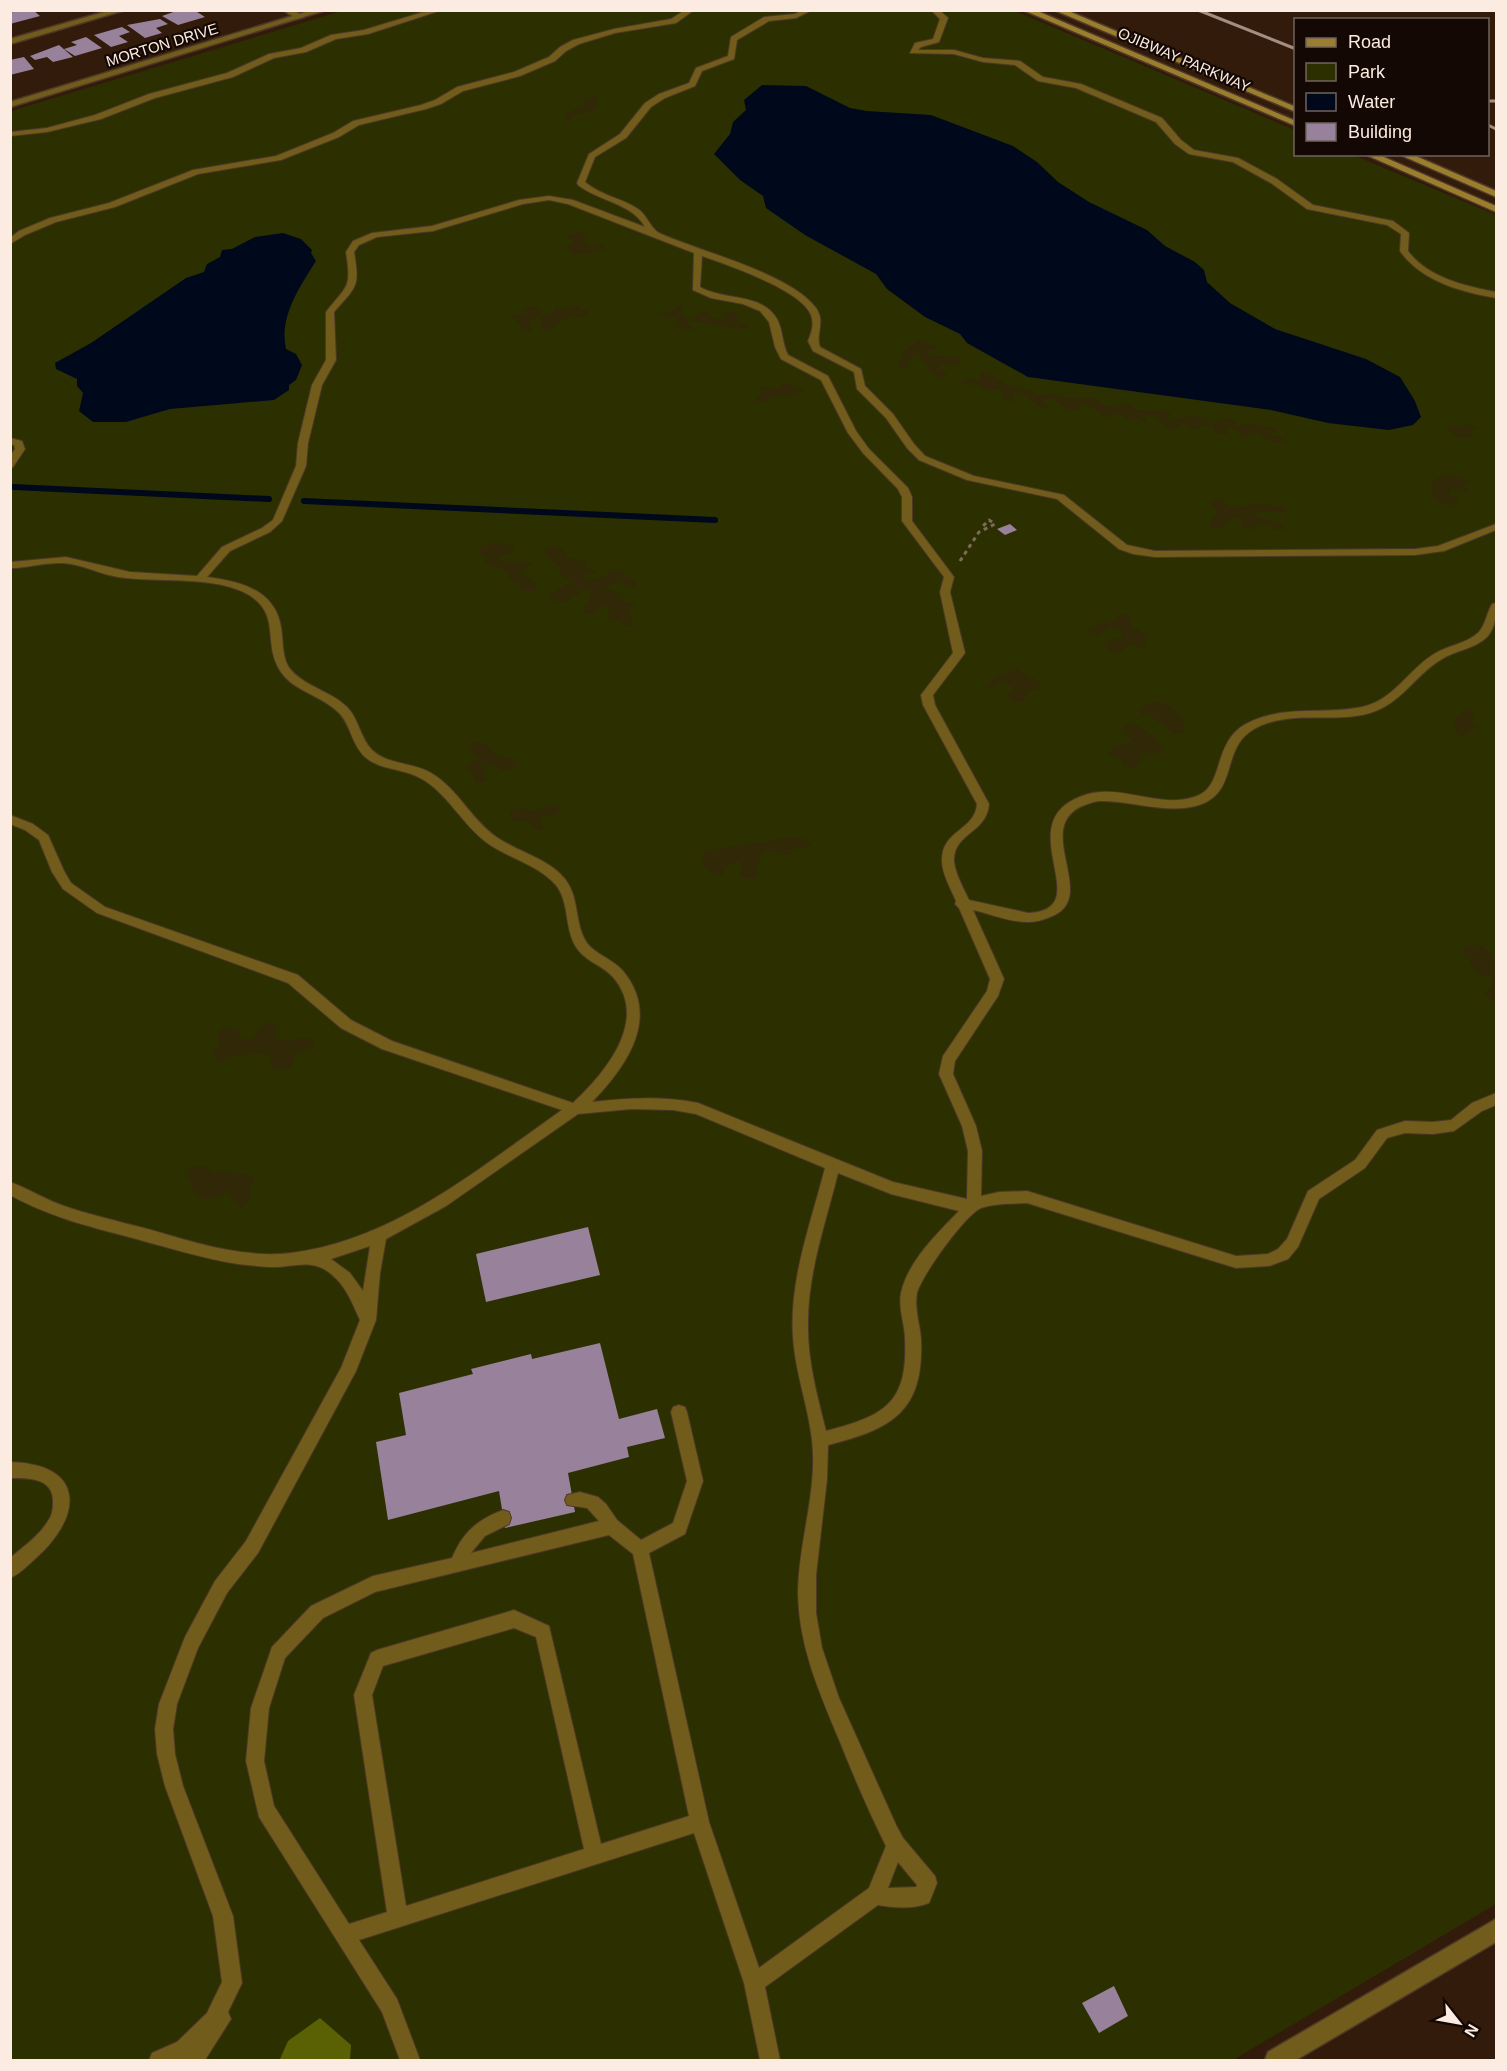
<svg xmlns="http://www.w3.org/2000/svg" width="1507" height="2071" font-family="Helvetica,sans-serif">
<rect width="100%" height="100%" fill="#321b0a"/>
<path fill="#2c3000" d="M342,11H1015L1295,130L1296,154L1353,155L1496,215V1904L1233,2060H11V111Z"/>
<path fill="#5a6004" d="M320,2018L351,2045L350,2060L280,2059L288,2041Z"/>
<path fill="#302807" d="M593,96L598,98L596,103L599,104L592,111L573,115L571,121H563L567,113L584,105V99Z
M584,232L588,237L584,244L592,246L601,244L606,249L580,255L569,251L568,245L574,243L566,236Z
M574,305L579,306L580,309H586L588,315L581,318L569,316L547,332L542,330V321L535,318L530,320L532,331L522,332L519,322L510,317L516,314H526L527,311L521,309L538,306L542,315L554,312L556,307L567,309Z
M678,305L683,308L681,313L686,317H696L700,312H708L713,317L721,319L725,317L722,312L729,311L740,315L737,322L747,324L748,327L736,329L691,320L687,322L694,329L684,331L675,327L677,318L657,314L672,311Z
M919,340L938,346L936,350H925L931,356L959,357L963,361L960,364L941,365L939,369L948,373L943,378L933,375L918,353L906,361L909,368H901L898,364L904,351Z
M980,372C993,371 999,382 1011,386C1021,390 1029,389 1039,395L1052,393L1066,398H1094L1107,407L1127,403L1137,410L1164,411L1171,414L1166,418L1169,420L1193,415L1215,422C1223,420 1228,416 1238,421L1235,425C1242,427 1248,422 1255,424C1262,426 1266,427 1274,427L1278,431L1270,435L1285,439L1287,443L1270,441L1255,432L1245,437L1230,427L1226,428L1228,434L1216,433L1213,426L1196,424L1200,427L1199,429H1191L1184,423L1180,424L1179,428L1170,429C1160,423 1156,412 1142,416L1148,421L1145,423L1139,419H1127L1119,412L1106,418L1085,403L1078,404L1081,410H1070L1050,398L1042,401L1049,407L1042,408L1025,395L1014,394V400L1009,402L1003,399L1004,393L1001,389L986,391L979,385L962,384L966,378L979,380Z
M785,383H790L793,388H802L804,391C795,399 789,394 779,396C769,397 765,405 754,402L762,391L759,387L779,388Z
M1467,424L1478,429L1470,432L1473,436L1469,439L1457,437L1447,429Z
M1443,476H1459L1469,481L1462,485L1469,490L1466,492L1449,490L1452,493L1448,495L1457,499L1458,504C1445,507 1432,501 1430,487L1436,479Z
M1215,499L1223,500L1233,509L1255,503L1284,507L1287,511L1284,513L1266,511L1254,514L1259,518L1280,522L1285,529L1277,530L1267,524L1258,523L1252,530L1241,528L1243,520L1233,517L1222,529L1213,528L1210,523L1217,511L1210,502Z
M487,543H505L515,548L514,552L498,555L501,561H530L533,564L520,571L536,583V591H522L520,584L509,580L508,571L484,563L487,557L480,553L479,547Z
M548,547L565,549L567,558L585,562L587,568L597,570L596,573L585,575L586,580L598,579L617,570L622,571L625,577L634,579L637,583L632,588L616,581L607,587L621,594L620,600L635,604L628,613L634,624L628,627L620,621L608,620L606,618L611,609L602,605L593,614L585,613L583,608L593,595L587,590H580L579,595L572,597L568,603L549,599L550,594L573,581L560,575L562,567L549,559L544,552Z
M1127,614L1131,618V626L1148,635L1145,648L1128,644L1120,653L1106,650L1108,644L1104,642L1123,637L1120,630L1112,627L1097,636L1088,632V629L1097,627L1098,621H1112L1119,615Z
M1016,668L1039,682L1042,689L1029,691L1024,700L1016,703L1010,701L1006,693L1013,690L1012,686L1000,681L991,688L986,686L994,678Z
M1155,701C1170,703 1190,718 1183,734H1172L1165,724L1158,722L1151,714L1142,715L1140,711L1142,706Z
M1466,708L1475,713L1472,721L1476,727L1468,735L1461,736L1456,732L1455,718Z
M1132,724C1144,726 1157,741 1164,749L1162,753H1138L1141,763L1136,768L1125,767L1120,758L1108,754L1114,747L1133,741L1122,732L1126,725Z
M476,741L486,744L498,756L516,760L515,768L505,771L489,764L482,768L488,780L482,783L474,781V776L466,770L469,764L479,757L468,750L469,744Z
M549,805L558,807L561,810L555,815L543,817L540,822L544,826L541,830L535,829L528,821L515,822L509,816L510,811L520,808L536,811Z
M793,837L805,839L811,844L804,848L791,849L792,854L788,855L772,850L763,852L759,858L758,875L752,879L740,876L742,864L739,861L729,864L722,875L715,876L701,863L702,855L711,850Z
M1468,945C1501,941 1497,982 1496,1003L1484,995L1495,981L1490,976L1474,974L1471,963L1463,954V948Z
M265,1022L277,1027L275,1041L309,1038L316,1042L312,1048L294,1055V1063L288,1069H274L268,1055L254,1052L244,1056H233L219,1062L212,1055L217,1047V1032L222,1028H237L242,1040L253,1039L260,1025Z
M203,1166L215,1173L224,1171L252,1175L254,1181L249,1190L251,1194L246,1205L241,1208L228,1193L207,1200L193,1194L191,1180L186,1176L190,1168Z"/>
<path fill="#00081c" d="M762,85L806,86L850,108L867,111L931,115L1013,146L1037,162L1058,182L1089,202L1147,230L1165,246L1195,262L1204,270L1207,282L1230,303L1275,329L1366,359L1400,377L1415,401L1421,417L1413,425L1389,430L1328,423L1271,410L1028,377L967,343L960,334L925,317L887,289L876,274L805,235L766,208L763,196L740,180L714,154L730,134L733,122L746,110L744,100Z
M283,233L301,239L312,250L311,253L316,261C299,288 279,317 286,349L296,354L302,365L296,380L289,385V390L274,400L170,409L126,422H93L79,411L83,393L77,386V379L56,369L55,363L91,343L186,278L204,272L207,264L220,257L222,250L232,249L255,237Z"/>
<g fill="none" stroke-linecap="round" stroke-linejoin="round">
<path stroke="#00081c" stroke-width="6" d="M14,487L269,499
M304,501L715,520"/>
</g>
<path fill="#98819b" d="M20,10H33L40,16L10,24V13Z
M179,10H194L205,17L178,25L162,16Z
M160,19L168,24L156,28L162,33L145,38L127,25Z
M122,27L130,32L119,36L128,42L111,47L94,35Z
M86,37L102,48L75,56L64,49L77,45L71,42Z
M59,45L73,57L53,62L47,57L35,60L30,56Z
M24,57L34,69L10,75V60Z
M1010,524L1017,530L1005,535L997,529Z
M588,1227L600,1275L486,1302L476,1254Z
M600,1343L619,1419L657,1409L665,1438L627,1447L629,1457L568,1473L575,1512L505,1528L499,1491L388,1520L376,1442L406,1435L399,1393L473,1374L471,1369L531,1354L532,1359Z
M1114,1986L1128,2016L1099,2033L1082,2003Z"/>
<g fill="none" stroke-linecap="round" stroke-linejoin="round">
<defs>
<path id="service" d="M430,10H442L368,34L336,39L306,52L274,58L233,77L155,98L101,119L47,132L10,136V132L47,128L95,115L149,94L227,73L269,54L301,48L331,35L364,30Z
M685,10H694L676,23L615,33L579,44L566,51L555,61L520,76L463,91L441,104L426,109L359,125L339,137L281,160L198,174L115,207L56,222L25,235L10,244V238L19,231L50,218L109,203L193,170L276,156L333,133L353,121L421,105L435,100L457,87L514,72L549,57L560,47L573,40L614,29L671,19Z
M802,10H812L796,18L769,21L737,40L734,59L702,71L695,86L665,98L651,107L626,138L595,157L585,182C601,196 622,198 638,209C647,215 651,229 659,233C701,252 790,273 816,308C826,322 815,334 820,347L861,369L865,386L893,414L914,444L925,456L974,476L1064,495L1127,545L1155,551L1415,549L1438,546L1496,524V530L1444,551L1415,555L1155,557L1133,554L1119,549L1057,499L967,480L919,460L907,448L886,418L857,389L854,372L813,351L808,341C812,332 815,322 810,313C798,289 728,265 702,256L700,287C724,301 761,292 777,319C783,330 782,344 788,355L828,376L856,431L869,449L908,488L912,497V521L954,577L950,592L965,653L933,695L935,705L989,804C987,833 953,833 954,861C955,874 964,889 969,900L1028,913C1100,910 1007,823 1082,796C1119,782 1157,809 1194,797C1226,788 1211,743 1246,724C1282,704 1324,715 1362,707C1393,701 1409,669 1434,654C1448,645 1467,644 1479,632C1486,624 1487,612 1492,604L1496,603C1496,615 1496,627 1487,637C1475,649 1456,650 1442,659C1416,674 1401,704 1370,713C1333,724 1290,709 1254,729C1221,748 1238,790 1202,804C1170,816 1132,800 1099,801C1018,816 1106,897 1050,917C1043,920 1036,922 1028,922C1009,922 991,914 973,910L1004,979L998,996L955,1061L953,1074L976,1126L982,1151L981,1196L999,1192L1027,1191L1236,1256L1268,1254L1278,1249L1287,1239L1308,1191L1355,1160L1377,1130L1405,1121L1433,1122L1451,1120L1472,1103L1496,1093V1105L1482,1111L1454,1131L1433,1134L1405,1133L1387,1138L1365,1168L1319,1199L1298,1247L1288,1259L1269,1266L1236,1268L1027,1203C1012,1204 995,1203 981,1208C965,1215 922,1275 917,1293C914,1309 920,1324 921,1339C924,1412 892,1429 828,1445L827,1479L816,1575V1613L822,1648L839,1698L896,1825L903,1838L935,1876L937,1883L929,1903C914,1909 894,1908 878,1905L765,1987L780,2060H760L744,1983L694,1833L359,1940L397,1999L420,2060H400L382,2012L259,1817L246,1761L251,1708L272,1647L311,1606L373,1576L452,1558C463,1532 477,1520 503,1510L509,1512L511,1518L509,1524L485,1536L471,1553L599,1521L587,1508L567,1505L565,1500L567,1495L580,1492L598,1497L606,1504L617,1520L641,1540L673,1523L687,1481L671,1412L673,1407L679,1405L685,1407L687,1412L703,1481L685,1534L649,1553L709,1822L759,1968L869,1888L886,1846C869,1812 854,1777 840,1742C820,1694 799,1647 798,1594C798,1543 818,1491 812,1440C808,1405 795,1372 793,1337C789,1280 811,1223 825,1168L696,1114L673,1110L631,1109L578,1114L446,1206L386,1239L380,1273L376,1320L356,1371L258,1553L227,1593L198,1648L177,1704L173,1729L175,1754L183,1786L233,1916L242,1983L228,2012L231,2019L205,2060H149L152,2053L177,2042L207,2013L222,1982L213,1916L165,1786L157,1754L155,1729L159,1704L185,1637L215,1581L246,1541L341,1368L360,1320C351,1300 344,1281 324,1269C308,1260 291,1267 275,1267C262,1267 250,1265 238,1264C205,1259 173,1249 140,1240C96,1228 51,1218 10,1195V1182C29,1189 46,1200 64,1206C90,1215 117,1221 144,1228C190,1241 242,1259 291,1253C395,1240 479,1168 562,1110L382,1049L341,1028L288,983L97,913L63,889L52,872L39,840L25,830L10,824V815L33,824L48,835L64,871L71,883L105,907L298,975L351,1020L392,1041L573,1103C605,1073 650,1020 613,977C603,966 588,962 579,951C563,932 571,902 555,884C537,864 507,858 486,842C462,824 448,794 422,779C404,768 381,771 365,757C351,744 351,724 338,712C320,694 290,691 278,667C264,641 280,614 249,595C216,575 157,583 118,577C99,574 82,564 63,563C45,562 28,568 10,568V562L66,557L130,572L197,576L222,547L262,528L273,520L296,466L298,443L312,385L326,360V312C347,285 352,289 346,252L353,241L372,233L432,226L519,200L549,196L573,200L645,227C632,203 598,201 578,185L577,183L589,154L620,134L645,103L659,94L689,83L696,68L728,56L731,37L764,17L795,14ZM549,200L568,204L694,253L693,290L711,298L743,304L760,311L769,322L775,347L781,359L821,380L848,433L863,453L898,489L902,497V521L944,577L940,592L953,653L921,695L923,705L977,804C975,831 941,830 942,861C942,874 951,889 956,901L955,904L959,908L990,979L987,991L943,1056L939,1074L962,1126L968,1151L967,1199L893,1182L698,1103C662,1096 628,1098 592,1102C627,1066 661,1017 623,971C613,959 596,955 587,943C574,924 580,898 565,879C548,858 517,852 495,836C471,819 457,788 431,773C412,762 388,765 372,750C360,738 359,719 347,707C331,691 305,687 290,669C283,660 283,646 282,635C279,591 244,582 207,577L230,551L270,532L282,521L306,466L308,443L322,385L336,360L334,312C357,286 360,287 354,252L359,245L377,237L433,231L523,204ZM838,1173L891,1194L959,1211C937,1234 908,1261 901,1293C898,1309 905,1324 905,1339C908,1404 884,1416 826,1431C817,1395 807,1359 808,1322C808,1271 826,1222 838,1173ZM370,1246L363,1291L350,1273L331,1259ZM609,1535L633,1554L689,1816L601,1844L549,1626L514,1610L377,1650L371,1653L354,1695L387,1912L349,1924L274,1806L264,1761L269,1708L285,1658L323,1618L375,1592ZM514,1628L536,1637L584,1849L406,1906L372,1695L383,1666ZM898,1862L917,1885L916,1887L888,1888Z
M931,10H939L948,18L939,42L921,47L918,50H954L983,58L1020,61L1043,77L1081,84L1162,118L1181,140L1194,150L1238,158L1277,179L1313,205L1393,221L1409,233L1408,251C1428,278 1465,286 1496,292V298C1461,292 1421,281 1400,251L1401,234L1387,225L1307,209L1271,183L1233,162L1189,154L1175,144L1156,122L1076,88L1038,81L1015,65L983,62L954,54L910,53L915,43L933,39L940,19Z
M10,438L22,441L25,449L13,467L10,468V456L15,449L14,445L10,444Z
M10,1462C86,1464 83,1516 36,1558C28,1565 20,1574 10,1578V1558C23,1547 39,1536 48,1521C52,1516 53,1509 53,1503C54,1478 30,1478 10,1478Z"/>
<path id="minor" d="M111,10H125L10,44V39Z
M283,10H294L304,17L297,19Z"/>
<path id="tertiary" d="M312,10H326L10,107V102Z
M1496,1919V1942L1296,2060H1265L1268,2052Z"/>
<path id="secondary" d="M1023,10H1035L1296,121V126Z
M1054,10H1066L1296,107V112Z
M1364,154H1377L1496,206V212Z
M1398,154H1411L1496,191V197Z"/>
</defs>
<use href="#service" stroke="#4e3828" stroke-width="2"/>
<use href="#minor" stroke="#4e3828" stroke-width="3"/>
<use href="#tertiary" stroke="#4e3828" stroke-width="3"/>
<use href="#secondary" stroke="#4e3828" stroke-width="3"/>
<path stroke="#7e6a5b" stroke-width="3" stroke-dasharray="4 4" stroke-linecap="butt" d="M960,561L979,532L995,524L989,520L982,527"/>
<use href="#service" fill="#725c1c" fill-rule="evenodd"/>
<use href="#minor" fill="#725c1c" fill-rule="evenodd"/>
<use href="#tertiary" fill="#725c1c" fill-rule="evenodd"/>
<use href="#secondary" fill="#9a7e2e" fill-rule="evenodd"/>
<path stroke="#a28f82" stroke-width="3" d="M1198,10L1296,49
M1488,101H1496
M1488,125L1496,129"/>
</g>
<g text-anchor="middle" stroke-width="4.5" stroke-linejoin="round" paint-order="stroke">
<g font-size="15" fill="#fcebe1" stroke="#130803">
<text transform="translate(162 45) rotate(-17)" y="5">MORTON DRIVE</text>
<text transform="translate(1184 60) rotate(23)" y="5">OJIBWAY PARKWAY</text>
</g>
</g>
<rect width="1507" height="2071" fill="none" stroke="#fcebe1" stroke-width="24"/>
<rect x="1294" y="18" width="195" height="138" fill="#130803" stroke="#70635c" stroke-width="1.5"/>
<rect x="1306" y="38" width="30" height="9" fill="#9a7e2e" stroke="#70635c" stroke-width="1.5"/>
<text x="1348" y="48" font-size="18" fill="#fcebe1">Road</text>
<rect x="1306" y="63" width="30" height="18" fill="#2c3000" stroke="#70635c" stroke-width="1.5"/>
<text x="1348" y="78" font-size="18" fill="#fcebe1">Park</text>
<rect x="1306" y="93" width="30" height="18" fill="#00081c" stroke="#70635c" stroke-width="1.5"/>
<text x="1348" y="108" font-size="18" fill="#fcebe1">Water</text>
<rect x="1306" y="123" width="30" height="18" fill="#98819b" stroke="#70635c" stroke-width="1.5"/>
<text x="1348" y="138" font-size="18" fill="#fcebe1">Building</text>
<g transform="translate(1459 2023) rotate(121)" stroke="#130803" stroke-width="4.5" paint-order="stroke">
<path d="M0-4.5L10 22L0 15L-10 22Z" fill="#fcebe1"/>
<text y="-9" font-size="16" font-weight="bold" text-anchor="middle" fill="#fcebe1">N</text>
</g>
</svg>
